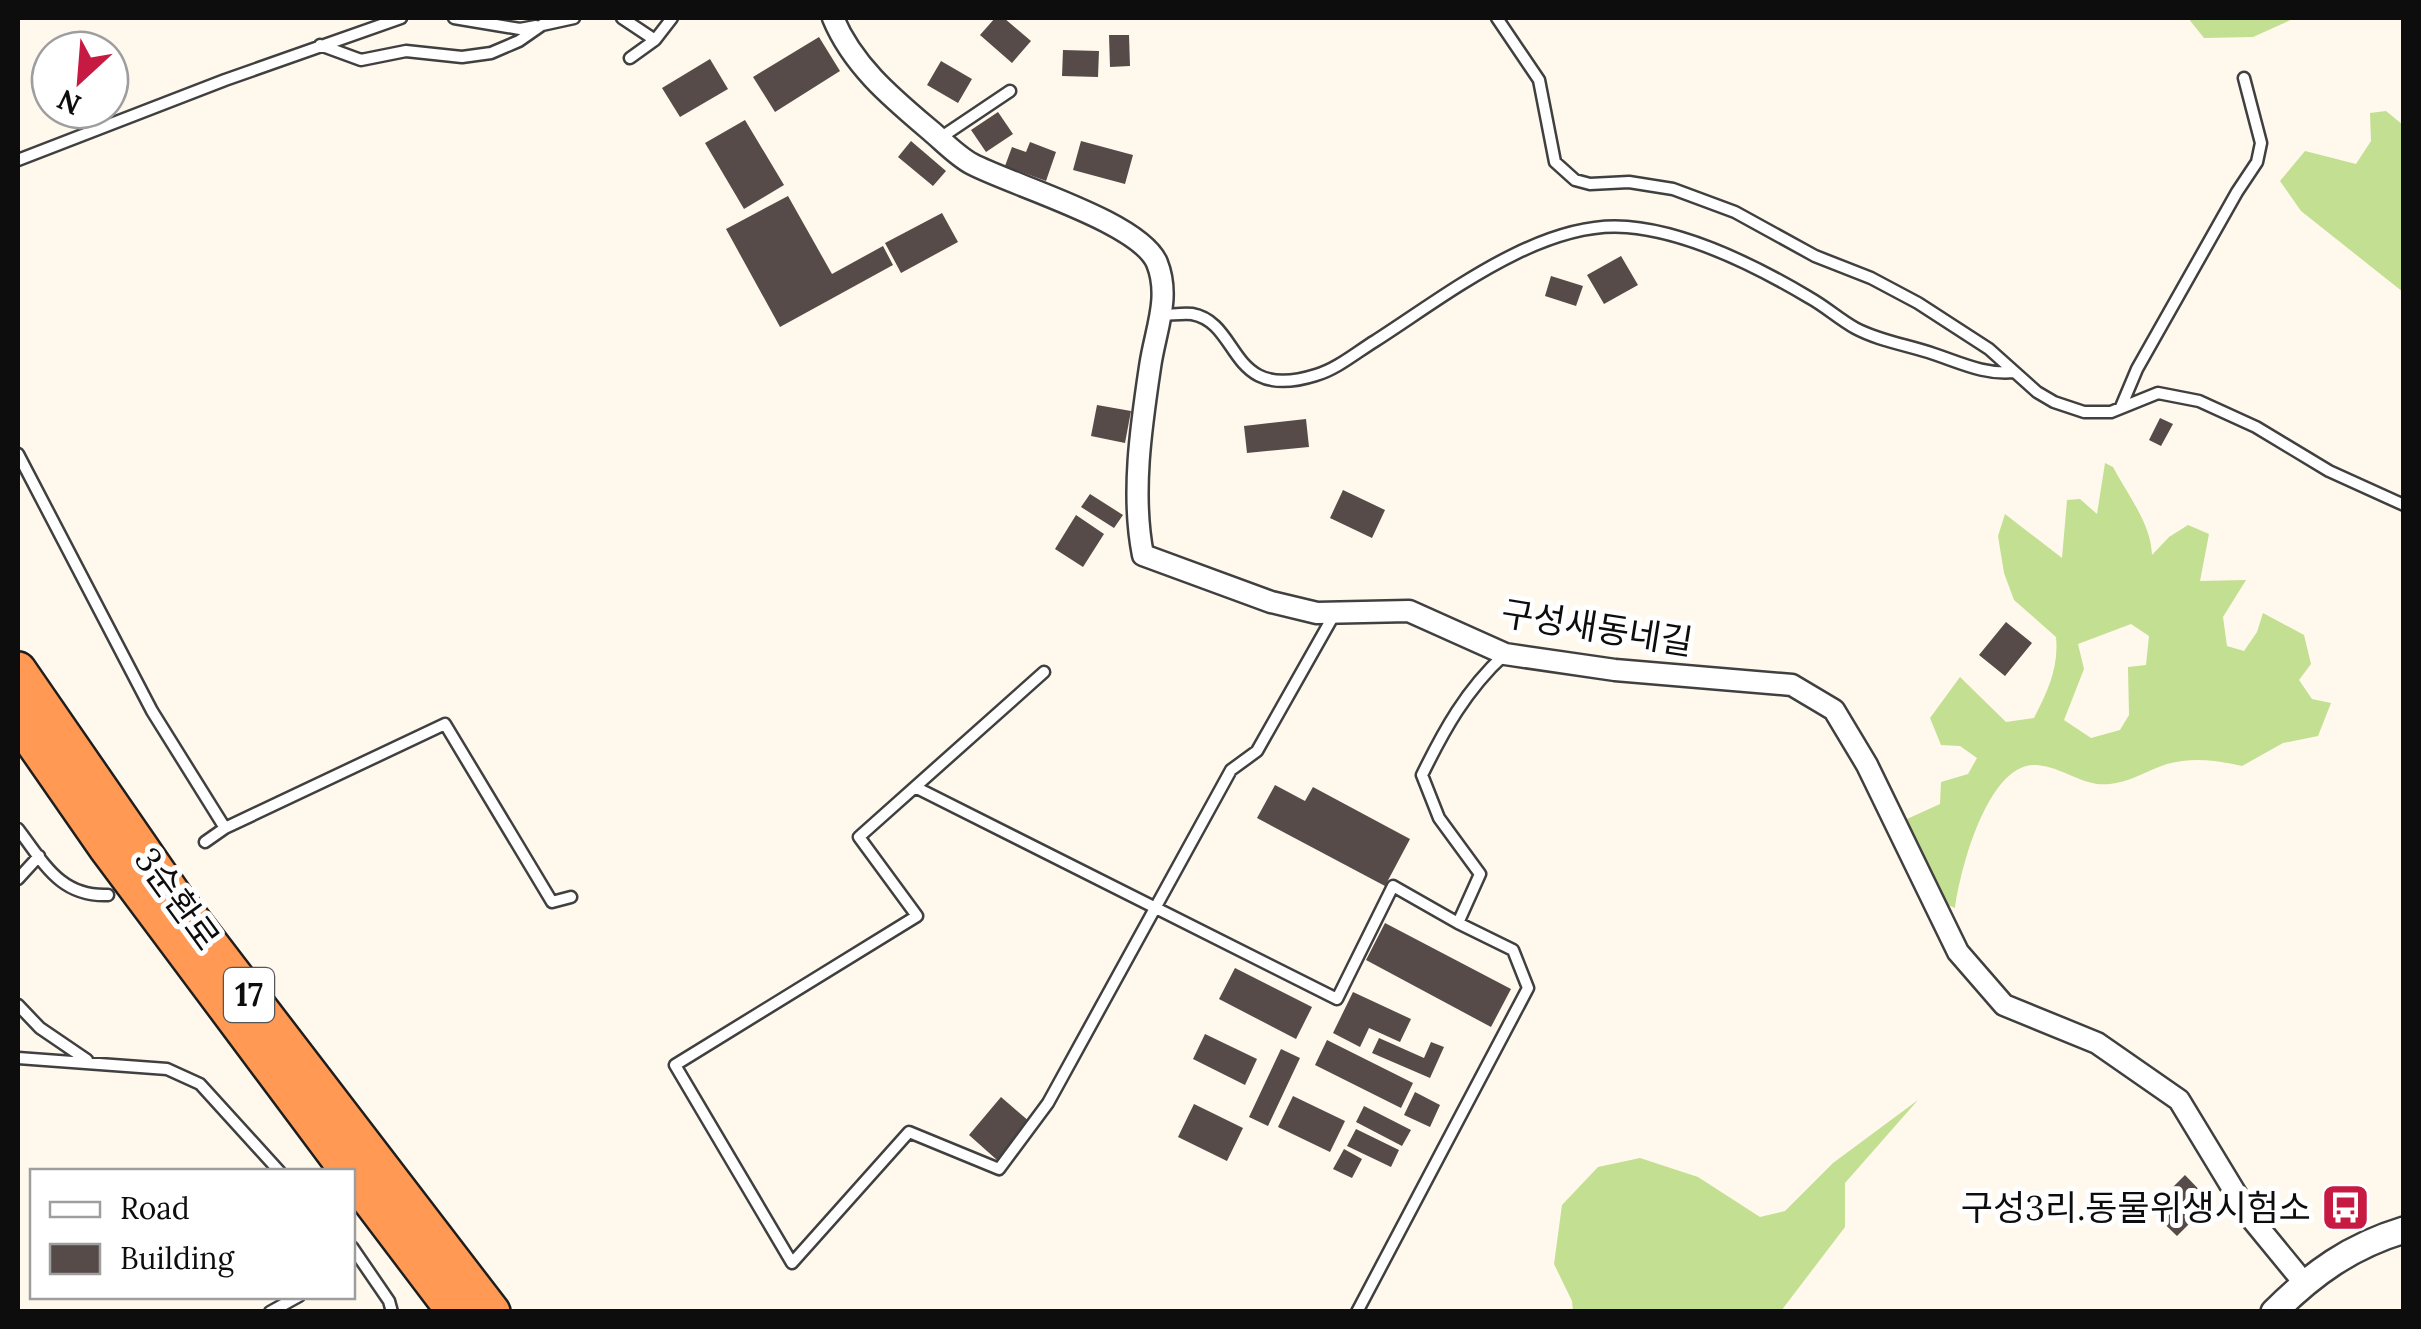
<svg xmlns="http://www.w3.org/2000/svg" width="2421" height="1329" font-family="Lora,'Noto Sans KR',serif">
<rect width="100%" height="100%" fill="#fff8ec"/>
<path fill="#c3df91" fill-rule="evenodd" d="M2188,18H2295L2253,37L2204,38Z
M2386,111L2403,125V292L2301,211L2280,181L2305,151L2356,164L2371,141L2370,113Z
M2105,463L2113,467C2127,494 2151,523 2152,555L2169,537L2188,525L2209,534L2200,581L2246,580L2223,617L2227,646L2244,651L2257,632L2263,613L2304,635L2311,664L2299,680L2312,699L2331,703L2318,736L2283,743L2242,766C2216,760 2192,757 2167,764C2150,769 2134,780 2116,783C2086,790 2067,768 2037,765C1988,761 1960,870 1955,908L1943,903L1907,819L1940,804L1941,782L1968,774L1977,758L1960,746L1941,745L1930,718L1960,677L2006,722L2034,718C2048,691 2059,667 2056,637L2014,600L2004,573L1998,536L2005,514L2062,558L2067,500L2080,499L2097,514ZM2131,624L2149,636L2146,665L2128,667L2129,715L2120,730L2091,738L2064,720L2084,669L2078,644Z
M1918,1100L1845,1183V1227L1781,1311H1573L1572,1301L1554,1264L1562,1205L1598,1167L1640,1158L1698,1177L1760,1217L1785,1211L1833,1163Z"/>
<path fill="#564b48" d="M995,18H1004L1031,41L1012,63L980,35Z
M1109,35H1129L1130,66L1110,67Z
M819,37L840,71L775,112L753,77Z
M1063,50L1099,51L1098,77L1062,76Z
M710,59L728,89L680,117L662,88Z
M941,61L972,79L958,103L927,85Z
M998,112L1013,134L986,152L971,130Z
M745,120L784,185L744,209L705,143Z
M911,141L946,171L933,186L898,157Z
M1081,141L1133,155L1125,184L1073,170Z
M1030,142L1056,152L1046,181L1005,166L1012,147L1026,152Z
M788,196L832,274L883,246L893,265L780,327L726,229Z
M942,213L958,242L901,273L885,243Z
M1621,256L1638,285L1604,304L1587,275Z
M1551,276L1583,286L1576,306L1545,296Z
M1097,405L1131,411L1125,443L1091,436Z
M2160,418L2173,424L2161,446L2149,440Z
M1306,419L1309,447L1247,453L1244,426Z
M1343,490L1385,510L1372,538L1330,518Z
M1090,494L1123,515L1114,528L1081,507Z
M1076,515L1104,534L1083,567L1055,549Z
M2006,622L2032,643L2005,676L1979,655Z
M1275,785L1305,801L1313,787L1410,839L1385,886L1257,818Z
M1385,923L1511,989L1491,1027L1366,960Z
M1235,968L1312,1007L1296,1039L1219,999Z
M1353,992L1411,1019L1400,1042L1369,1028L1360,1047L1333,1033Z
M1205,1034L1257,1059L1245,1085L1193,1059Z
M1379,1038L1424,1058L1431,1042L1444,1047L1430,1078L1372,1053Z
M1327,1040L1413,1083L1401,1108L1315,1065Z
M1281,1049L1300,1058L1268,1126L1249,1117Z
M1415,1092L1440,1105L1430,1127L1404,1115Z
M1293,1096L1345,1121L1330,1152L1278,1127Z
M1001,1097L1030,1122L997,1160L969,1135Z
M1194,1104L1243,1128L1227,1161L1178,1137Z
M1364,1106L1411,1130L1402,1146L1356,1122Z
M1356,1129L1399,1150L1391,1167L1347,1146Z
M1344,1149L1362,1159L1352,1178L1333,1169Z
M2185,1175L2211,1202L2177,1236L2150,1210Z"/>
<g fill="none" stroke-linecap="round" stroke-linejoin="round">
<defs>
<path id="service" d="M454,18L520,29L536,26
M622,18L655,40L672,18
M1497,18L1539,80L1555,162L1575,180L1590,184L1629,182L1673,189L1735,212L1815,256L1871,278L1918,303L1989,349L2037,392L2054,402L2084,412H2111L2158,393L2199,401L2256,427L2329,471L2404,505
M320,45L361,60L406,51L462,57L491,53L519,41L542,25L574,18
M630,58L655,40
M940,138L1010,91
M18,160L225,80L401,18
M1161,315C1171,315 1182,313 1192,314C1242,323 1227,403 1316,375C1337,369 1357,352 1375,341C1444,297 1541,219 1627,227C1689,232 1758,267 1810,298C1826,307 1839,319 1855,328C1879,341 1908,345 1934,354C1961,363 1985,375 2014,372
M2121,407L2137,369L2237,192L2257,162L2261,143L2244,78
M18,454L152,711L225,828L205,842
M1044,672L859,837L917,916L675,1065L792,1263L909,1132L999,1169L1048,1103L1231,770L1257,751L1335,613
M915,787L1337,999L1393,886L1458,923
M225,828L445,724L552,902L571,897
M18,829C44,863 60,897 108,895
M18,879L39,856
M18,1005L40,1028L87,1060
M18,1058L167,1069L200,1084L280,1172
M352,1247L389,1301L392,1312
M270,1312L299,1296
M1357,1312L1528,988L1513,950L1458,923L1480,874L1439,818L1422,775C1444,730 1466,690 1504,655"/>
<path id="minor" d="M833,18C853,66 892,98 931,131C944,142 957,156 972,164C1014,186 1140,222 1157,263C1171,298 1155,331 1150,367C1141,427 1131,495 1143,555L1271,602L1317,613L1409,611L1505,654L1615,670L1792,685L1834,710L1867,765L1958,952L2004,1005L2097,1043L2179,1100L2250,1217L2305,1284"/>
<path id="tertiary" d="M2274,1312C2313,1273 2351,1246 2404,1230"/>
<path id="trunk" d="M18,670L178,902L492,1312
M18,720L107,848L349,1172
M352,1176L455,1312"/>
</defs>
<use href="#service" stroke="#404040" stroke-width="15"/>
<use href="#minor" stroke="#404040" stroke-width="25"/>
<use href="#tertiary" stroke="#404040" stroke-width="30"/>
<use href="#trunk" stroke="#1e1e1e" stroke-width="40"/>
<use href="#service" stroke="#fff" stroke-width="10"/>
<use href="#minor" stroke="#fff" stroke-width="20"/>
<use href="#tertiary" stroke="#fff" stroke-width="25"/>
<use href="#trunk" stroke="#ff9953" stroke-width="35"/>
</g>
<defs>
<symbol id="bus-square" viewBox="-11 -11 22 22"><rect x="-9" y="-9" width="18" height="18" rx="4" fill="#c71a43" stroke="#fff"/><path d="M-5-6H5V4H4V6H2V4H-2V6H-4V4H-5ZM-3.5-4V0h7V-4ZM-3.5 1.2v1.5H-2V1.2ZM2 1.2v1.5H3.5V1.2Z" fill="#fff"/></symbol>
</defs>
<g fill-rule="evenodd">
<use href="#bus-square" x="2318" y="1180" width="55" height="55"/>
</g>
<g text-anchor="middle" stroke-width="10" stroke-linejoin="round" paint-order="stroke">
<rect fill="#fff" stroke="#565656" stroke-width="2.5" x="224" y="968" width="50" height="54" rx="8"/>
<g font-size="32" font-weight="bold" fill="#0d0d0d">
<text x="249" y="1006">17</text>
</g>
<g font-size="35" fill="#0d0d0d" stroke="#fff">
<text transform="translate(1597 628) rotate(9)" y="12">구성새동네길</text>
<text transform="translate(177 899) rotate(54)" y="12">3순환로</text>
</g>
<g font-size="35" fill="#0d0d0d" stroke="#fff" text-anchor="end">
<text x="2311" y="1220">구성3리.동물위생시험소</text>
</g>
</g>
<rect width="2421" height="1329" fill="none" stroke="#0d0d0d" stroke-width="40"/>
<rect x="30" y="1169" width="325" height="130" fill="#ffffff" stroke="#9e9e9e" stroke-width="2.5"/>
<rect x="50" y="1202" width="50" height="15" fill="#ffffff" stroke="#9e9e9e" stroke-width="2.5"/>
<text x="120" y="1219" font-size="30" fill="#0d0d0d">Road</text>
<rect x="50" y="1244" width="50" height="30" fill="#564b48" stroke="#9e9e9e" stroke-width="2.5"/>
<text x="120" y="1269" font-size="30" fill="#0d0d0d">Building</text>
<g transform="translate(80 80) rotate(206)"><circle r="48" fill="#ffffff" stroke="#9e9e9e" stroke-width="2.5"/>
<path d="M0-8L18 38L0 25L-18 38Z" fill="#c71a43"/>
<text y="-15" font-size="28" font-weight="bold" text-anchor="middle" fill="#0d0d0d">N</text>
</g>
</svg>
